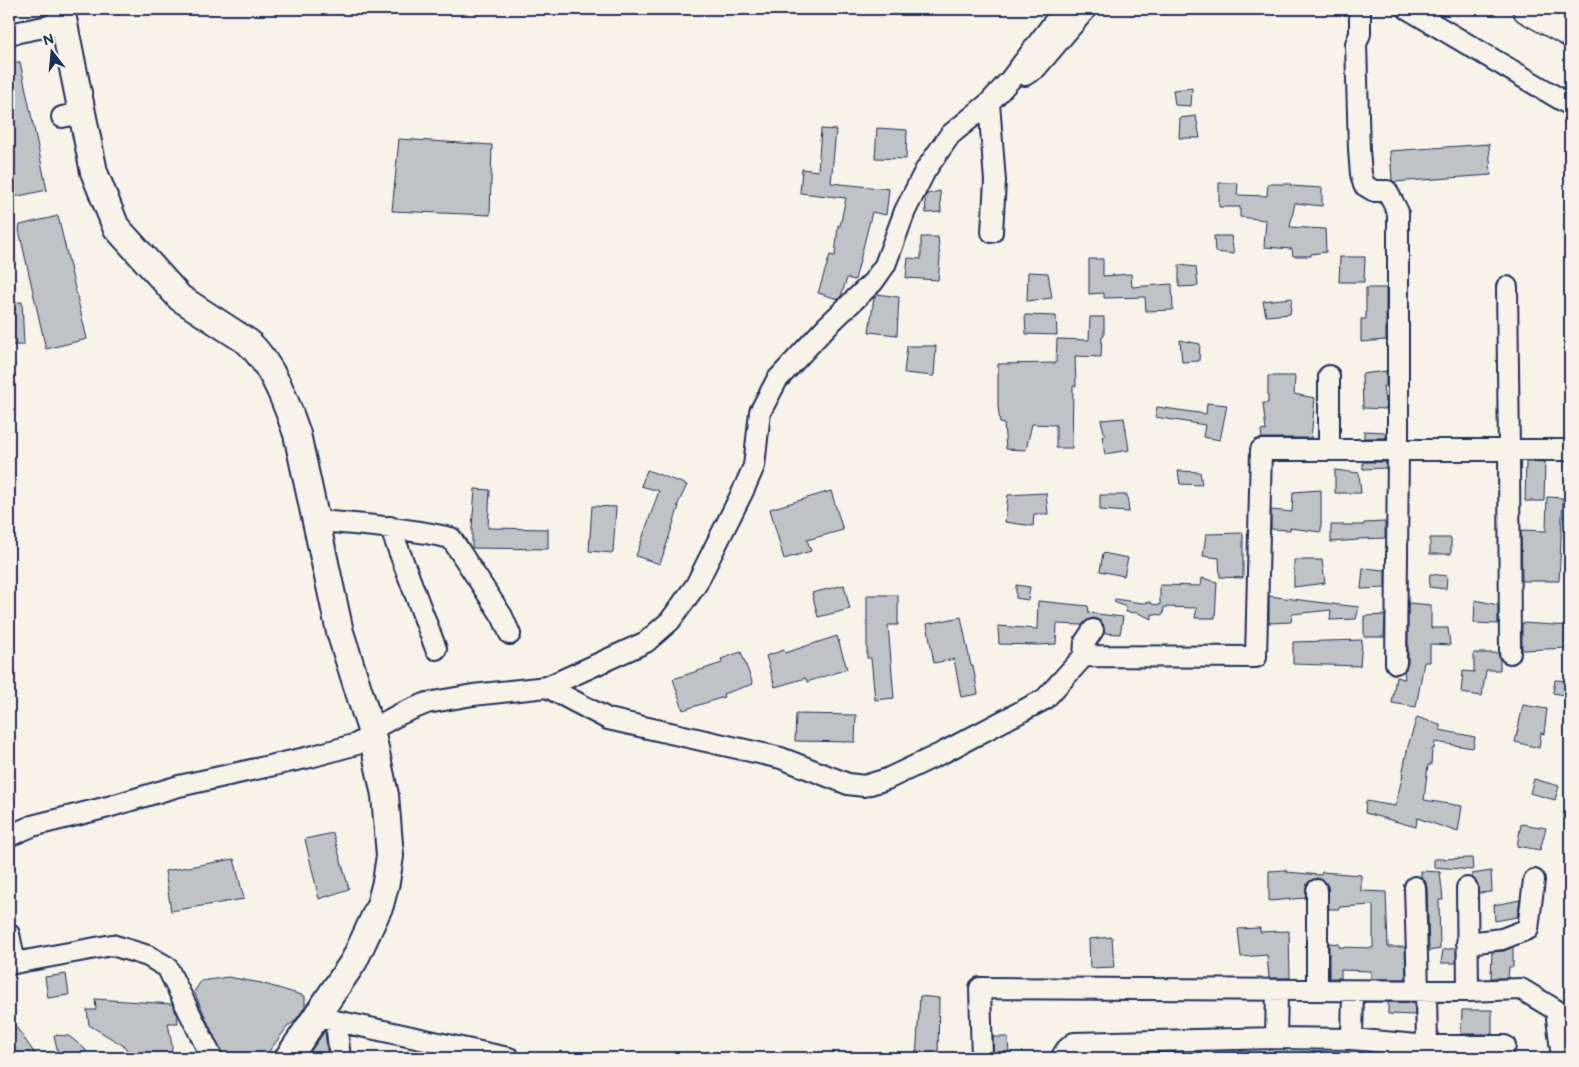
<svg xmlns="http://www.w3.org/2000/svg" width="1579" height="1067" font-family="'Balsamiq Sans',sans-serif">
<rect width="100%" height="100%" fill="#f7f3e8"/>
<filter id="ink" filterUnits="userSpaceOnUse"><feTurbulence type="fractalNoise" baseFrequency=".02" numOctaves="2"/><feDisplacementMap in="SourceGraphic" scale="10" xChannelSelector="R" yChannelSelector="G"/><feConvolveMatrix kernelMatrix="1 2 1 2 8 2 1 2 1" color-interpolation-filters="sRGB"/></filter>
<g filter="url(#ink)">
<path fill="#c0c3c5" stroke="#1b2f5e" d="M20,62L47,190L9,198V64Z
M1192,88L1191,106L1175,105L1173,90Z
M1196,116L1200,138H1179L1180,118Z
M877,128L907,130L906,159L875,158Z
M821,129L836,130L831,183L889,189L886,215L872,212L855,280L847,278L841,296L838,299L818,293L830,255L835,256L838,225L840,226L846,198L800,193L802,169L818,171Z
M399,139L492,145L490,215L392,211Z
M1489,144L1491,175L1394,182L1392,180L1390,151Z
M1219,183H1238L1237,195L1267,196L1268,184H1291V186L1322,188V206L1295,203L1290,227L1325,229L1326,252L1311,254V256H1293L1292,249L1264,247L1266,220L1240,217V207H1219Z
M940,191L941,212L926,213L925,197L927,194Z
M58,216L87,339L46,349L19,230L20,225Z
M1214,236H1231L1234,254L1215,252Z
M921,237H938L940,258L938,280L906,278L908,258L921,259Z
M1340,257H1365L1364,282H1339Z
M1089,259H1103V276L1131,274L1132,287L1172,284L1173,310L1146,311L1145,297L1104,298V293L1089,294Z
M1179,265L1196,267L1198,286L1179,287Z
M1028,272L1048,273L1052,298L1027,301Z
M1366,288H1386V340L1361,342V319H1366Z
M877,294L899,297L897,335L869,332L874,298Z
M1292,298L1290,314L1266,316L1263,301Z
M22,302L24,345H9V303Z
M1025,315L1056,316L1057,335L1026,334Z
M1090,317H1104V336H1102L1101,357L1075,356L1076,386H1073L1072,448H1056V425L1032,424L1026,450L1006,449L1004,424L1000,423L998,406V364L1056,363L1057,339L1089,340Z
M1180,340L1200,344L1199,361L1182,362Z
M907,346H936L934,376L904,373Z
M1386,371V387L1383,386L1386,409L1363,408L1362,374Z
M1268,376H1295L1294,394L1315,398L1311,438H1262L1261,430L1266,431L1263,403H1268Z
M1207,403L1227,405L1220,440L1203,437L1205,425L1155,417L1157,407L1206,414Z
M1124,418L1129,450L1105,454L1102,436H1105L1101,420Z
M1364,431L1385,432L1386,438H1364Z
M1363,462H1386V468L1363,469Z
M1526,462H1545L1544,501H1525Z
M647,470L687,485L677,506H679L660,564L636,556L659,491L641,486Z
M1335,470L1359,473L1361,493H1335Z
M1178,471L1200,472L1202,485L1180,484Z
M475,489L490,490L488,528L548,529V549L472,548V528Z
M1321,490V532L1290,528V530L1271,529V510L1292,512L1293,492Z
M831,491L843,530L807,540L811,551L784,559L770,509Z
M1046,493L1048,514H1034L1033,526L1005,522L1008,495Z
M1100,495H1127L1129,512L1100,510Z
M1547,497L1563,498L1559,581H1522L1521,530L1546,531Z
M592,506L616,507L613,553L589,551Z
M1385,522V538L1358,539V540L1331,542V525H1364V523Z
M1243,533V578L1220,577L1219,558L1203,556L1206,534Z
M1430,538H1451V554H1430Z
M1103,553L1128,558L1124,576L1100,571Z
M1294,560H1322L1325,583L1294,587Z
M1363,568L1385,570V588L1361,589Z
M1430,574L1447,576L1446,589L1429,587Z
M1202,578L1217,582L1215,618H1195L1197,608L1164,607L1163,615L1152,614V619L1138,613L1126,612V607L1114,602L1115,599L1142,603L1151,602V604L1160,605V585L1201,586Z
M844,585L850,609L818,617L812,593Z
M1016,585L1030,587L1028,600L1016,598Z
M867,595H898V625H888L894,698L875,700L871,658H867Z
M1269,596L1332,604L1359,607L1356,619L1330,620L1331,610L1292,614L1291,622L1269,623Z
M1475,600L1498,605V624L1474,623Z
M1038,601L1088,606L1089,613L1123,617L1120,634L1104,633L1103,624L1099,620L1093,618L1087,620L1082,625L1057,624L1056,644L1038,645L999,644L998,626L1037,629Z
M1408,603L1431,605V628H1448L1450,645L1430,644V662H1424L1416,707L1392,703L1396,677L1405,679L1404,671L1408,664Z
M1385,615L1384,637H1364V616Z
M961,617L971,666H973L978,694L961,697L954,659L934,663L927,624Z
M1522,623L1570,626V648L1522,650Z
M837,636L847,669L807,682L806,678L775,687L766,656L784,650L785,653Z
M1362,640L1360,666L1293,664V642Z
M741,652L753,684L723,694L724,697L683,710L673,679L722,663L721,659Z
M1474,653H1498L1500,660V670H1486L1482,696L1461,693L1463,671L1474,672Z
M1555,680L1570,681V696L1553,693Z
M1523,705L1547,709L1544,734L1541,733L1539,748L1515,742Z
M796,714L856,715L855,742L795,741Z
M1417,717L1440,725V730L1475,737L1473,748L1435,742L1434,749H1432L1431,765H1428L1424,800L1462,806L1458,832L1417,818L1416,827L1365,813L1366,801L1395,806L1403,775H1402L1408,746Z
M1534,779L1559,786L1555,800L1530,793Z
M1521,824L1546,828L1540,850L1517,846Z
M333,833L349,889L319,899L305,839Z
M1472,858L1473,870L1434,867V859Z
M234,859L244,899L171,911L165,871Z
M1286,870V872L1321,875L1322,872L1361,875V891L1386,892L1388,947H1405L1406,979H1371V971L1341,970V978H1329V943L1339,944V947L1373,948V905L1339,907V909H1329L1327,885L1323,880L1317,878L1312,880L1307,884L1305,898L1269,901V871Z
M1421,871L1440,872L1443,900H1439L1440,949L1429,951L1427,887L1425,881L1421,877Z
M1491,871L1492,892L1479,893L1477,882L1472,877V874Z
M1520,900L1517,917L1495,921L1494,905Z
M1260,928V932L1289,931L1290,978H1269L1267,955L1241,957L1238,929Z
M1112,937L1114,967L1090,968L1089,939Z
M1513,947V967H1509L1508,978H1491L1492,952L1504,951Z
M1456,948V963H1441L1443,950Z
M66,974L69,995L48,998L45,977Z
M228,977L261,983L305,996V1007L294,1022L288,1026L264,1058H224L194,992L201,981Z
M920,996L939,998L938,1058H916Z
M95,999L172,1004L177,1015L178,1023H168L172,1046L171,1058H133L124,1046L89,1025L87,1010H96Z
M1388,1002L1414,1003L1415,1015L1388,1014Z
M1462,1010H1492V1034H1461Z
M9,1017L38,1058H9Z
M325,1031L328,1058H306Z
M54,1035L69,1036L86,1050V1058H59Z
M993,1037H1008L1009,1057L994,1058Z"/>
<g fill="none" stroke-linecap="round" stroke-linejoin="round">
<defs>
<path id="minor" d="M1360,9V34L1356,44L1359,150L1361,174L1364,185L1374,191H1387L1398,212V451L1396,663
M1408,9L1570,105
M9,34L49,26L63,19
M1025,75L1036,68L1086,9
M989,103L995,181L992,232
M62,117L82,113
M1507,287L1509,450L1510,653
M1329,449V376
M316,521C361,524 407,528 451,538L502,616L510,634
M390,527L436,649
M1084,656L1256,657L1261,450H1570
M547,687L608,719L781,758L848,784L864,786L887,779L942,753L1045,699L1084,656L1085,642L1093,630
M9,836L32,826L108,807L179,786L310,757L357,744L365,739L371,730L400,714L427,703L473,695L547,687L646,642L670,621L696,585L743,491L754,466L760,412L777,380L826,327L873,282L885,265L905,211L925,171L950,135L989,103L1010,80L1064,9
M1415,887L1418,991
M1467,888L1468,991
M1317,890V990
M9,934L15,963
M1467,943L1502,939L1528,929L1534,880
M9,964L112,945L148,956L167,967L212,1058
M1426,991L1427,1046
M315,1017C380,1029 444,1045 509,1058
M336,1021L340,1058
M1276,1038L1277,990
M1352,1039L1353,991
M982,1058L980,988L1468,991L1521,989L1556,1010L1562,1058
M1061,1058L1066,1050L1074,1043L1276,1038L1352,1039L1427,1046H1505"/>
<path id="major" d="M61,9L94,172L116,227L180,298L248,342C273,366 286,402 297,434L340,632L371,730L385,795L390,856L386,882L380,905L354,961L288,1058"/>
<path id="highway" d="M1527,9L1570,33"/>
</defs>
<use href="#minor" stroke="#1b2f5e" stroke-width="24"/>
<use href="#major" stroke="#1b2f5e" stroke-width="30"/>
<use href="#highway" stroke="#1b2f5e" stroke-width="31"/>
<use href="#minor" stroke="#f7f3e8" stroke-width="20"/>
<use href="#major" stroke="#f7f3e8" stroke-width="26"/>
<use href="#highway" stroke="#f7f3e8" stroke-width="28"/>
</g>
</g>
<rect width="1579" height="1067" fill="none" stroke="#f7f3e8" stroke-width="30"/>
<rect x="15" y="15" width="1549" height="1037" fill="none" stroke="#1b2f5e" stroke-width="2" filter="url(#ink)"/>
<g transform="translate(52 52) rotate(344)" stroke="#f7f3e8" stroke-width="4" paint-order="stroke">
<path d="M0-4L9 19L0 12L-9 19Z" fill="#1b2f5e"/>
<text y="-8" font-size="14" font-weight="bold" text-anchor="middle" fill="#1b2f5e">N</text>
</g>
</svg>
